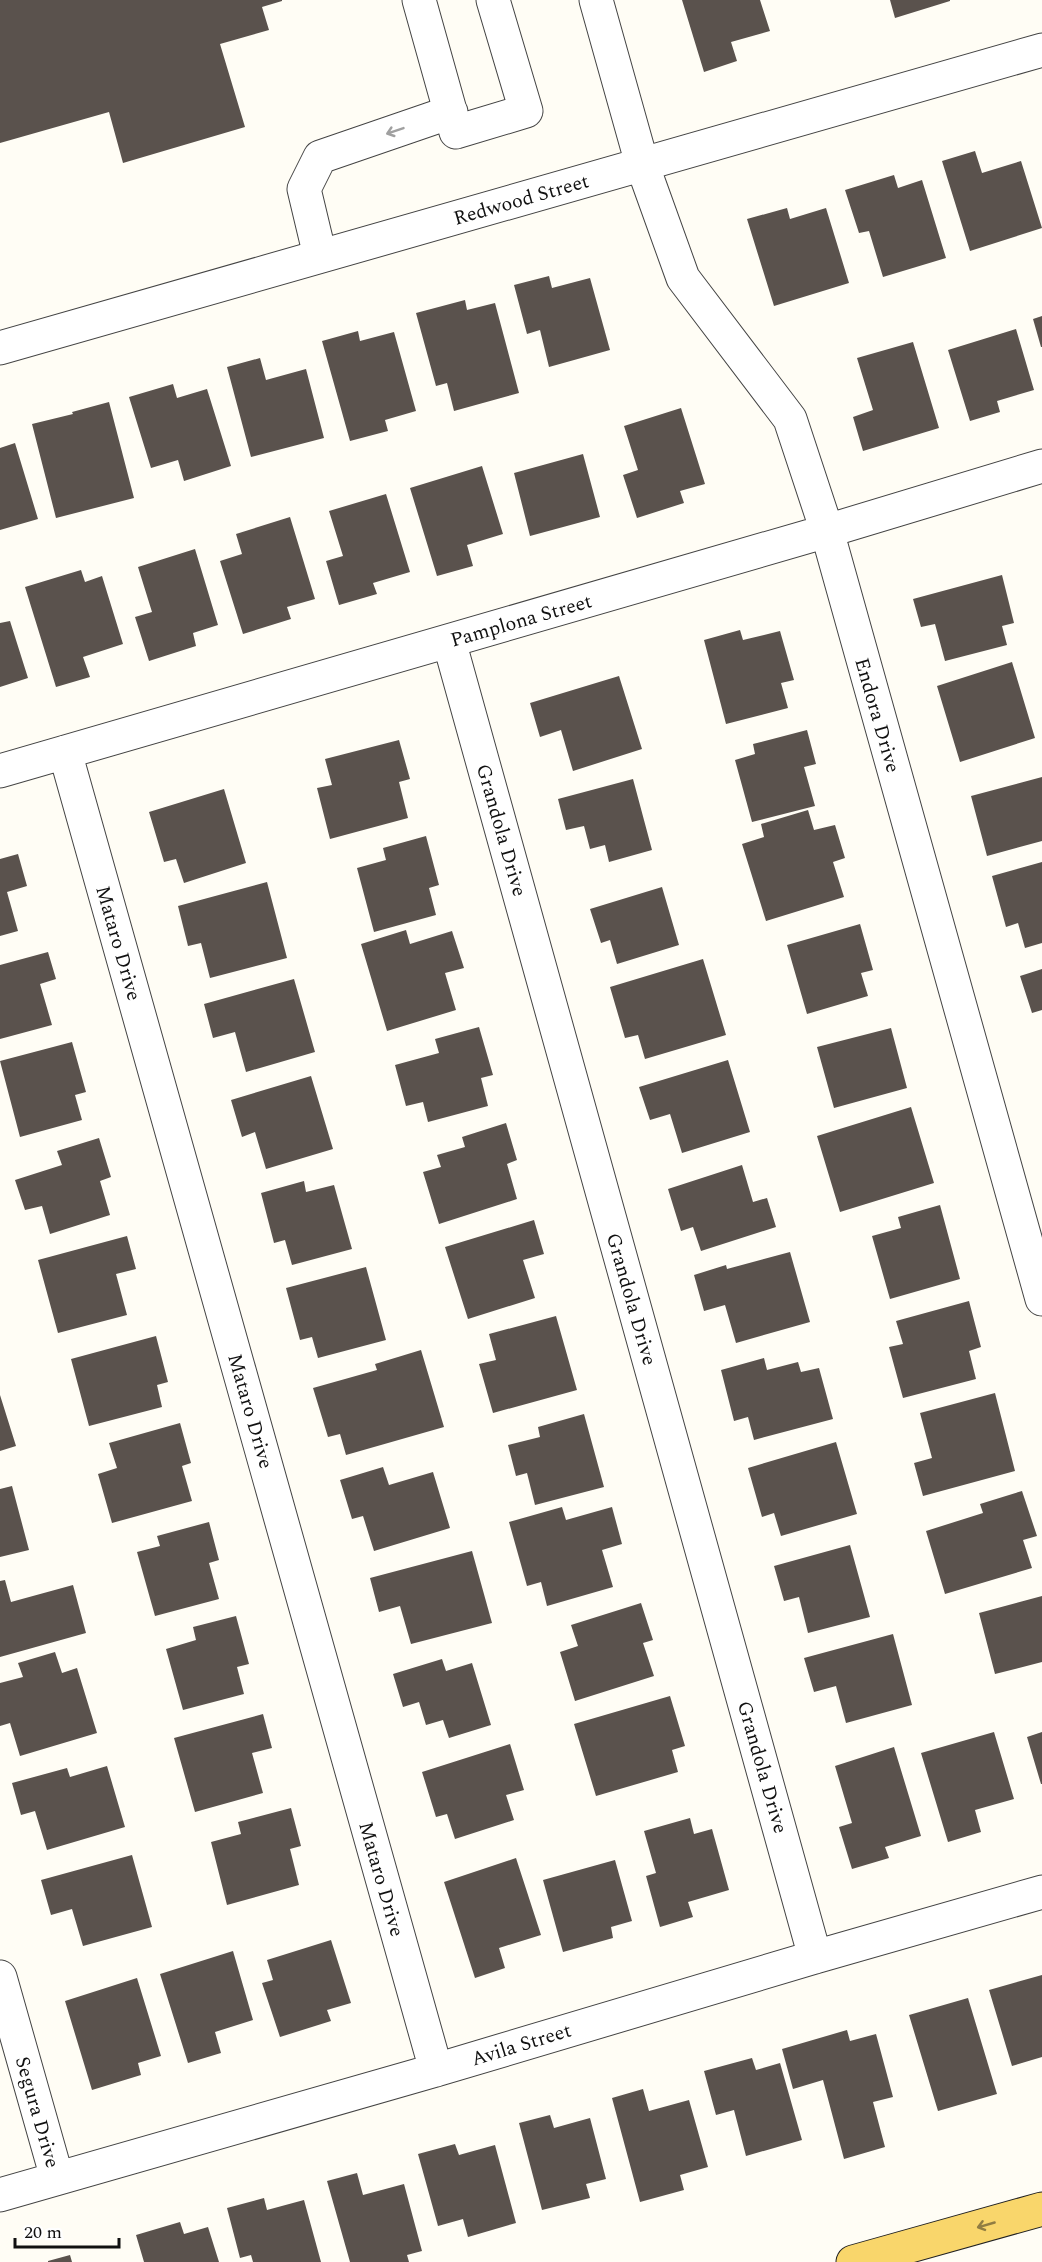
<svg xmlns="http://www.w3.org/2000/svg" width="1042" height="2262" font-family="Spectral,serif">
<rect width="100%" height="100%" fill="#fffdf5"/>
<path fill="#5a524d" d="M0,0H282V1L262,7L269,30L220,44L245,127L123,163L109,112L0,143Z
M682,0H760L770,31L731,42L737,61L704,72Z
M890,0H950V1L895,18Z
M975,151L982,173L1021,161L1042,228L970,251L942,161Z
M894,175L898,188L922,180L946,258L883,277L869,231L859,233L845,190Z
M787,208L790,219L826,208L849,283L774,306L747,219Z
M549,276L552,288L590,278L610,350L549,367L540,330L527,334L514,285Z
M465,300L467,310L495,303L519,393L454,411L447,383L436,386L416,313Z
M1042,316V347H1041L1033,319Z
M1016,329L1034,390L997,401L1000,412L970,421L948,350Z
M358,331L360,341L394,332L416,411L385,420L388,431L350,441L322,341Z
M913,342L939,428L863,451L853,417L873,410L857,358Z
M260,358L266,380L306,369L324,438L251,457L227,367Z
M173,384L177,398L207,389L231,466L184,481L178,460L151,468L129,397Z
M109,402L134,498L56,518L32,424L73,414L72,412Z
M681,408L705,484L680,491L684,503L637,518L623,475L638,470L624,426Z
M15,443L38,519L0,530V448Z
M583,454L600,517L530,536L514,473Z
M482,466L503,534L467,545L473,566L437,576L410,488Z
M386,494L410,572L373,583L377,594L339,605L326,561L343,556L329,511Z
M290,517L315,599L287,607L291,619L243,634L220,561L242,554L236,534Z
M195,549L218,625L193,633L196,646L149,661L135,617L152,612L138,567Z
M81,570L85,582L102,576L123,644L83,657L90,677L56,687L25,587Z
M1002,575L1014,623L1002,626L1007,645L945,661L935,624L921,627L913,599Z
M10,621L28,678L0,687V623Z
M740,630L743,640L780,631L794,680L781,683L788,708L726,724L704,640Z
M1012,662L1035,738L960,762L937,686Z
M619,676L642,749L573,771L561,730L540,737L530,703Z
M807,730L816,764L804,767L815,806L752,822L735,760L755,754L753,744Z
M399,740L410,779L399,782L408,818L330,839L317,788L332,785L325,759Z
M1042,777V841L987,856L971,796Z
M633,779L652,850L609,862L605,845L590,849L584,826L566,830L558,799Z
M224,789L246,863L184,883L176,859L164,862L149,812Z
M808,810L814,830L835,825L845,858L833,862L844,897L766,921L742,844L764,837L761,824Z
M426,836L439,885L429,888L436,915L374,932L357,868L386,860L383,848Z
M18,854L27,886L7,892L18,931L0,936V859Z
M1042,862V943L1025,948L1018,923L1006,927L992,876Z
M267,882L287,958L210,978L201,943L188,946L178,906Z
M662,887L679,945L617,964L610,940L601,943L590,909Z
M860,924L873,970L861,973L868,996L807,1014L787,945Z
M406,930L410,944L452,931L464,968L445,973L456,1010L387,1031L361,944Z
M48,952L56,979L40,984L52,1025L0,1039V965Z
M703,959L726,1035L645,1059L638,1035L625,1038L610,987Z
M1042,969V1010L1032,1013L1020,976Z
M294,979L315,1052L246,1072L235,1032L213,1038L204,1004Z
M479,1027L493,1075L481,1078L488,1106L428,1122L423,1102L406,1106L395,1065L439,1053L435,1039Z
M891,1028L907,1088L834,1108L817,1047Z
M72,1042L86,1092L75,1095L82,1120L20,1137L0,1061Z
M728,1060L750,1132L682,1153L670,1114L650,1120L639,1087Z
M311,1076L333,1149L266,1169L255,1132L242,1137L231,1100Z
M911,1107L934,1183L840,1212L817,1136Z
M506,1123L517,1160L507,1164L517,1199L439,1224L423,1172L441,1167L437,1155L465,1147L462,1137Z
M99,1138L111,1177L100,1181L110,1215L50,1234L42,1206L25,1210L15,1180L62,1165L57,1151Z
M742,1165L753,1202L767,1198L776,1227L701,1251L693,1227L681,1231L668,1189Z
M304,1181L306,1192L334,1185L352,1249L292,1265L285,1240L274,1243L261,1193Z
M940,1205L960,1279L890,1299L872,1236L901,1228L898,1217Z
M534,1220L544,1254L523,1260L535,1298L468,1319L445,1247Z
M127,1236L136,1269L116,1274L127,1315L58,1333L38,1260Z
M790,1252L810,1322L736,1343L725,1305L704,1311L694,1275L726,1265L727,1269Z
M366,1267L386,1340L318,1358L312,1337L300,1340L286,1288Z
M969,1301L981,1347L969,1351L976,1379L903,1398L889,1347L903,1344L896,1321Z
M556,1316L577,1390L493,1413L479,1364L496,1360L489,1334Z
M156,1336L168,1382L157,1385L162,1407L89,1426L71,1359Z
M421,1350L444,1427L346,1455L340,1434L328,1437L313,1388L377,1370L375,1364Z
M764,1358L767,1370L798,1362L801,1372L819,1368L833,1419L754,1440L748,1417L734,1421L721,1370Z
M995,1393L1015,1471L923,1496L914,1463L932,1458L920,1413Z
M0,1395L16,1446L0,1451Z
M584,1414L604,1487L535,1505L527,1473L516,1476L508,1445L540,1437L538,1427Z
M180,1423L191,1463L182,1466L192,1501L112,1523L98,1474L117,1468L109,1443Z
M836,1442L857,1514L781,1536L774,1513L762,1517L748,1468Z
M383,1467L389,1485L433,1472L450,1528L374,1551L363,1516L352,1519L340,1480Z
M12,1486L29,1550L0,1557V1489Z
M1022,1491L1037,1536L1023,1540L1032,1568L945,1594L926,1531L983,1513L980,1504Z
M562,1507L566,1520L612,1507L622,1544L602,1550L613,1587L547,1606L541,1582L527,1586L509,1522Z
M209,1522L219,1560L209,1563L219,1599L155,1616L137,1552L160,1546L157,1536Z
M850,1545L870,1617L808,1633L799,1597L784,1601L774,1566Z
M472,1551L492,1623L411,1644L400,1606L379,1612L370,1578Z
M5,1580L11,1602L73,1585L86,1633L0,1657V1581Z
M1042,1596V1662L995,1674L979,1613Z
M641,1603L653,1640L643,1643L654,1676L575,1701L560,1652L578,1646L571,1625Z
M236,1616L249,1664L237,1667L244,1694L183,1710L166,1649L196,1640L193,1627Z
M893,1634L912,1705L846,1723L836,1686L814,1692L804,1658Z
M55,1652L62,1673L77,1668L97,1733L20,1756L10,1723L0,1726V1683L23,1677L18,1663Z
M442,1659L446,1671L472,1663L491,1725L449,1738L443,1720L426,1725L419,1702L403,1707L393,1674Z
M670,1696L685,1746L672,1750L678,1772L596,1796L574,1724Z
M263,1714L272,1748L252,1753L263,1793L195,1812L174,1738Z
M994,1732L1014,1799L975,1810L981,1832L948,1842L921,1753Z
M1042,1732V1784H1041L1027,1737Z
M510,1744L524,1790L506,1795L514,1820L455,1839L447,1814L436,1817L422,1772Z
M894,1747L921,1836L885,1847L889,1858L852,1869L839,1827L852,1823L835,1766Z
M107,1766L125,1827L47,1850L35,1811L21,1815L12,1783L67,1768L70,1777Z
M291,1808L301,1846L290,1849L299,1885L227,1905L211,1842L241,1834L238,1822Z
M690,1818L694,1834L712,1829L729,1890L688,1902L693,1917L660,1927L646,1876L656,1873L644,1831Z
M132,1855L152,1927L83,1946L72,1909L51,1915L41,1880Z
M516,1858L541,1935L499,1948L505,1968L475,1978L444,1882Z
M615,1860L632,1921L611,1927L613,1938L563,1952L543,1880Z
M331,1940L351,2003L327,2010L331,2021L280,2037L262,1983L273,1980L267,1960Z
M233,1951L253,2020L215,2032L221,2053L188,2063L160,1974Z
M1042,1975V2057L1012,2066L989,1990Z
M137,1978L161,2056L138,2063L141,2075L92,2090L65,2001Z
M968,1998L997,2094L938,2111L909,2015Z
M847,2030L850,2041L876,2034L893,2097L873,2102L885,2147L844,2159L823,2080L793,2089L782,2049Z
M752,2058L756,2070L780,2063L802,2140L746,2156L734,2110L716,2115L704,2071Z
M643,2089L649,2111L689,2100L708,2167L680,2175L684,2190L640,2202L612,2098Z
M550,2115L554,2128L590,2118L606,2179L586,2184L590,2198L542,2210L519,2123Z
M455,2144L459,2155L495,2145L516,2223L468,2237L463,2219L438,2226L418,2154Z
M357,2173L363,2195L404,2184L422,2251L407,2255L409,2262H350L327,2181Z
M264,2198L267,2210L304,2200L321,2262H253L251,2255L240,2258L227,2208Z
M180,2222L184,2234L208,2227L219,2262H144L136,2235Z
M70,2255L72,2262H48V2261Z"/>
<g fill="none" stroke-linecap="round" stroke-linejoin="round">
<defs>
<path id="minor" d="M419,0L456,132L526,111L493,0
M596,0L642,164L683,278L790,419L827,531L1042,1299
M320,256L304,189L320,157L451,112
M0,348L1042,50
M449,641L815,1957
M65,752L436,2070
M0,771L827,531L1042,466
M0,1977L57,2178
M0,2195L436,2070L815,1957L1042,1892"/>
<path id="major" d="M853,2262L1042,2209"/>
</defs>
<use href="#minor" stroke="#444" stroke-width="35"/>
<use href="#major" stroke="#222" stroke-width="35"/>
<use href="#minor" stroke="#fff" stroke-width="33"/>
<use href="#major" stroke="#f9d66b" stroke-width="33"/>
</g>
<defs><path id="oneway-shaft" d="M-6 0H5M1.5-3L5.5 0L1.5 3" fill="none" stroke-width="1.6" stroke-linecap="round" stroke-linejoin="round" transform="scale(1.5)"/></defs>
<use stroke="#a0a0a0" href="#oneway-shaft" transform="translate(395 131) rotate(161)"/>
<use stroke="#917d42" href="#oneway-shaft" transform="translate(986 2225) rotate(164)"/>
<g text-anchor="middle" stroke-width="6" stroke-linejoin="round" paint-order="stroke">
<g font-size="20" fill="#111" stroke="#fff">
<text transform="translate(521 199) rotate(-16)" y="7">Redwood Street</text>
<text transform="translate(521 620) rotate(-16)" y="7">Pamplona Street</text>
<text transform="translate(878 715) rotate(74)" y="7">Endora Drive</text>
<text transform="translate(502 830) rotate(74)" y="7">Grandola Drive</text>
<text transform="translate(119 943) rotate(74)" y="7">Mataro Drive</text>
<text transform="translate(632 1299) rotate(74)" y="7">Grandola Drive</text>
<text transform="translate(251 1411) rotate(74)" y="7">Mataro Drive</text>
<text transform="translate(763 1767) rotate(74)" y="7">Grandola Drive</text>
<text transform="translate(382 1879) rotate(74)" y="7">Mataro Drive</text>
<text transform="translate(521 2044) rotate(-17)" y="7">Avila Street</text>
<text transform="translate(38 2112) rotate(74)" y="7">Segura Drive</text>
</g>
</g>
<path d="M15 2238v9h104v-9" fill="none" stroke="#111111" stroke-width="3"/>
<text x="24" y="2238" font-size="18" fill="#111111" stroke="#ffffff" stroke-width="4.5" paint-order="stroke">20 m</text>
</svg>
